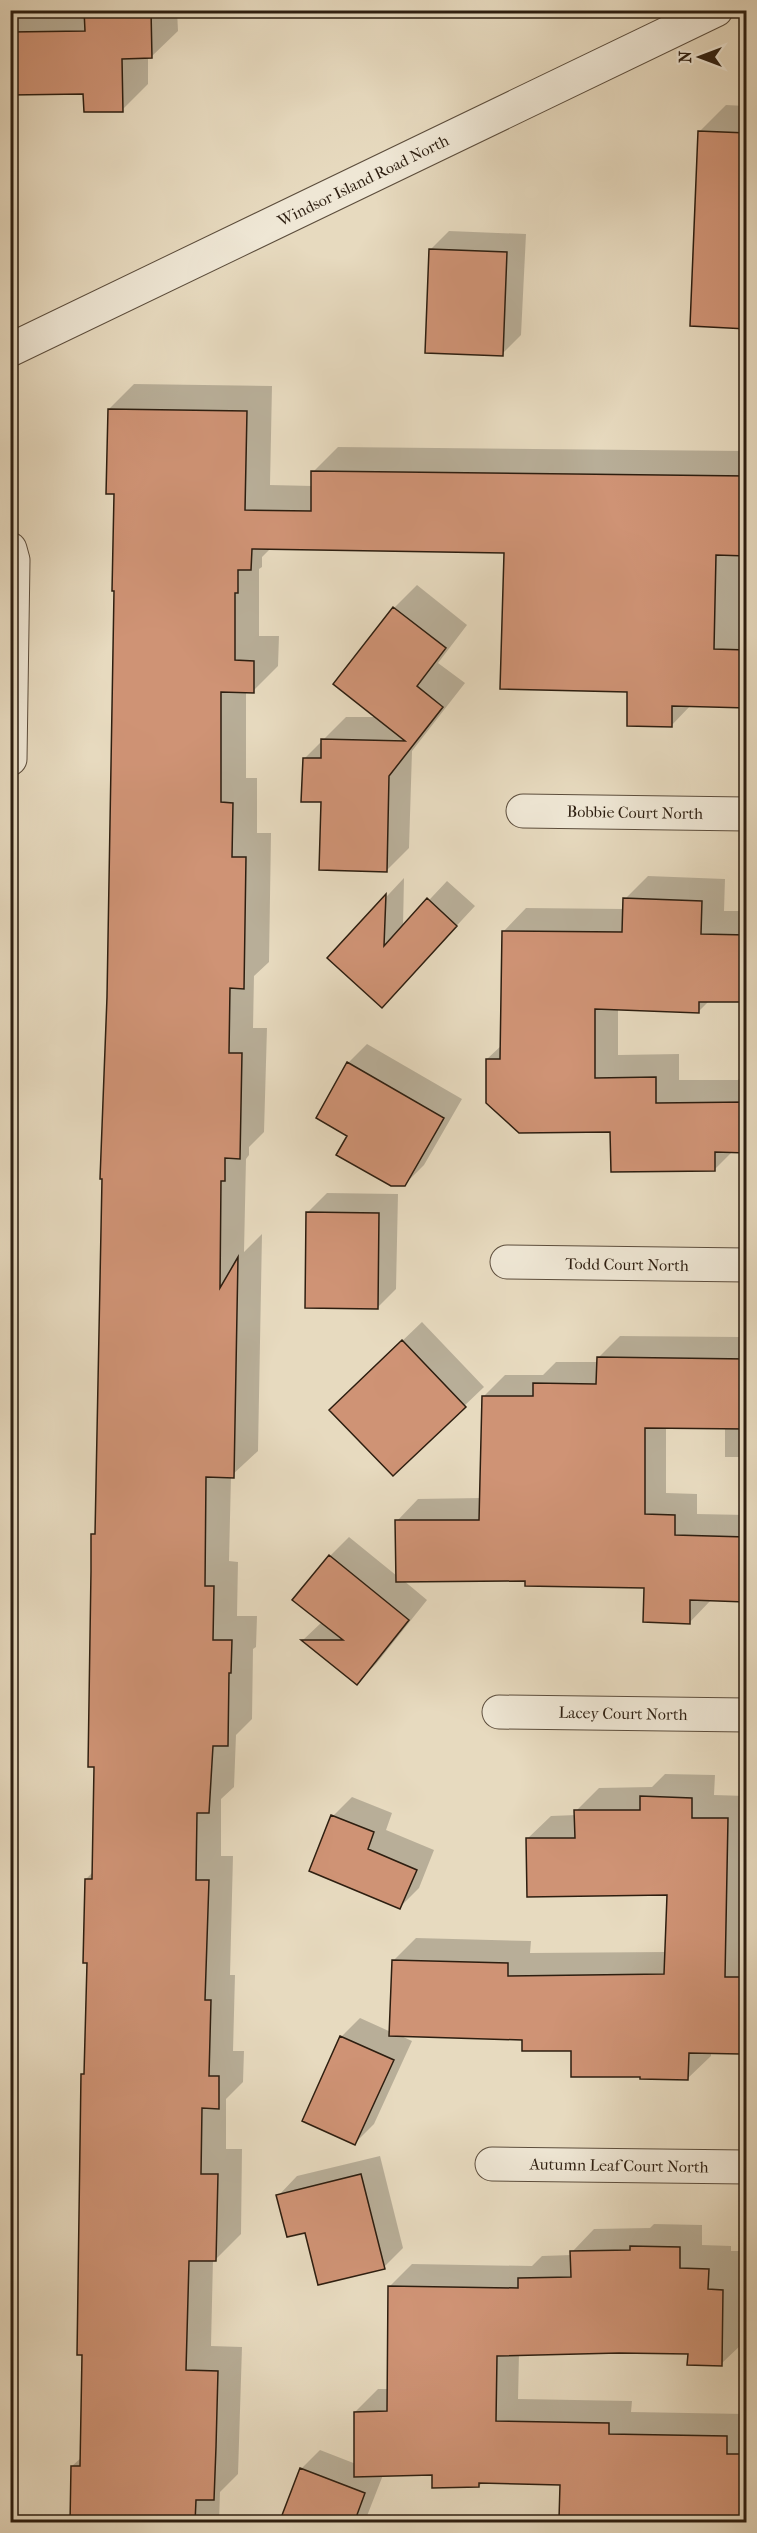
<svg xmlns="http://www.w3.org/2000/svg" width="757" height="2533" font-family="'IM FELL French Canon',serif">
<rect width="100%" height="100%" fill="#e7dabf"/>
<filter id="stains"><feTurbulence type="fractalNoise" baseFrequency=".00333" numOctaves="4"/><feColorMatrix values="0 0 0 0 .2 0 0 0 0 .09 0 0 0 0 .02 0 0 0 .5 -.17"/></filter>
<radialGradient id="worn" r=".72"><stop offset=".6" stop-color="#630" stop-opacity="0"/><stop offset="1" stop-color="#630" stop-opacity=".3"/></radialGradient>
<path fill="#0003" d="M10,10H177L178,31L151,57H148V84L122,110L85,92L10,93Z
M357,10H418L357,13Z
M726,105L746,106V327L700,131Z
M449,231L526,234L521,335L502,354L430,250Z
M134,384L272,386L270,485L313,486V472L338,447L746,451V554H740L739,625H746V721H744V707L691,705L671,726L629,691L505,551L272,547L262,557V567L259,569V636H279L278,666L253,691H246V778H257V833H271L269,962L254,976L253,1028H267L264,1132L249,1147V1155L246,1159L244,1252L262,1234L258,1451L231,1476L229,1561L238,1562L237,1616H257L256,1647L253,1649L252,1719L236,1735L234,1787L221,1799V1856H233L230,1975H235L233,2051H244L243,2082L226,2099V2149H242L241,2234L216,2259H213L211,2346L242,2347L238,2474L220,2492L219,2522H71L72,2466L82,2457L84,2353L82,2075L85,2072L88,1961L86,1879L93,1872L95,1766L93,1535L97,1531L104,1177H101L113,801L115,493L109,409Z
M417,585L467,625L438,663L465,683L412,751L409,848L386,871L322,801L304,759L346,717H378L394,608Z
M648,876L725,879L724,911H746V1001H709L698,1012L618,1008V1055L679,1054V1080H738L746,1072V1151H733L715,1169L612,1131L487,1059L502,1045L503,932L526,908L624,909L625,899Z
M404,878L403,928L447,881L475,906L382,1006L329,958Z
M367,1044L462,1099L424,1165L404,1185L349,1136L348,1063Z
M327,1193L398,1194L396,1289L377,1308L308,1212Z
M422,1322L484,1387L393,1474L350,1391Z
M746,1331V1457H725V1428L666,1427V1493L697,1494V1514L746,1515V1600L712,1599L690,1622L646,1587L527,1579L403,1580L427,1600L376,1664L357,1683L303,1640L322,1622L330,1556L349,1537L397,1576V1521L418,1499L481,1498L483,1397L505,1375H543L556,1362H598V1358L620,1336L740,1337Z
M665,1774L715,1775L714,1795L746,1796V2052H711V2056L687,2079L641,2075L572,2049L524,2038L399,2035L412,2041L374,2124L355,2143L341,2037L360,2018L391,2032L393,1961L416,1938L531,1941L530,1953L666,1952L668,1894L527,1839L551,1816L576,1815V1811L599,1788L652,1787Z
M352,1797L392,1813L386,1830L434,1850L419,1888L400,1907L311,1870L333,1816Z
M380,2156L403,2248L384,2267L306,2231L278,2196L297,2176Z
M654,2224L702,2225V2245L731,2246V2251H746V2343H743L721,2364L690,2353L519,2354L518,2399L632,2401L631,2412L746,2414V2522L562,2483L483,2482L479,2486L433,2474L383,2475L367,2516L383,2522H281L301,2469L320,2450L356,2464L355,2412L378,2389H388L389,2287L412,2264L532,2266L542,2256L572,2255V2252L594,2229L650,2228Z"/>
<path fill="#cf9375" stroke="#2d1e10" stroke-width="1.5" d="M84,10H151L152,58L122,59L123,112H84L83,94L10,95V32L85,31Z
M698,131L747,133V329L690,326Z
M429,249L507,252L503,356L425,353Z
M108,409L247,411L245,510L311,511V471L747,476V556L716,555L714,649L747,650V708L672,706V727L627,726V692L500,689L504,553L252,549L251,570H238V593H235V660L254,661V693L221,692V802L233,803L232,857H246L244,989L230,988L229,1053H242L240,1159L225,1158V1181H221L220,1288L238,1257L234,1478L206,1477L205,1586H214L213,1640H232L231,1673H229L228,1746H213L209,1813H197L196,1880H209L205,2000H211L209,2076H219V2109L202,2108L201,2174H218L216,2261H189L186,2370L218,2371L216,2447L214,2500H196L195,2523H70L71,2466H80L82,2355H77L81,2074H84L87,1963H83L85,1879H92L94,1767H88L91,1571V1534H95L102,1179H100L107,997L114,591H112L114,494H106Z
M393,607L446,648L417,686L443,707L389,776L387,872L319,870L321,802H301L303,758H321V739L405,741L333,684Z
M386,894L384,946L427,898L457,926L382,1008L327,958Z
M623,898L702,901L701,934L747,935V1002H699V1013L595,1009V1078L656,1077V1103L747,1102V1153L715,1152V1171L611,1172L610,1132L519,1133L486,1103V1059H500L502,931L622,932Z
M347,1062L444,1118L405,1186H391L336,1155L347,1136L316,1118Z
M306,1212L379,1213L378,1309L305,1308Z
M402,1340L466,1407L393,1476L329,1410Z
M597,1357L747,1359V1429L645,1428V1514L675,1515V1535L746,1537L745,1602L690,1600V1624L643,1622L644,1588L525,1586V1581L396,1582L395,1520H479L482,1396H533V1383L596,1384Z
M329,1555L409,1620L357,1685L301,1640H343L292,1600Z
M640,1796L692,1798V1818H728L725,1977H742L740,2054L689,2053L688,2080L640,2079V2077H571V2051H522V2040L389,2036L392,1960L508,1963V1976L664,1974L667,1895L527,1897L526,1838H575L574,1810H640Z
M331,1815L374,1832L368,1849L417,1870L400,1909L309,1871Z
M340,2036L394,2060L355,2145L302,2121Z
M361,2174L385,2269L318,2285L305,2233L287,2237L276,2195Z
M630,2246L680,2247V2268L709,2269L708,2289L723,2290L722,2366L687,2365L688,2354L619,2353L497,2356L496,2421L609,2423V2434L727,2436V2454H747V2523H631V2519H559L560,2485L479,2483V2487L432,2488V2475L354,2477V2412L387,2411L388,2286L518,2288V2278L571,2277L570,2251L630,2250Z
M300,2468L365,2493L354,2523H279Z"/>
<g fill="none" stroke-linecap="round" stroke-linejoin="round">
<defs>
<path id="minor" d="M10,549L13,560L10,759
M523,811L746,814
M507,1262L746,1265
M499,1712L746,1715
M492,2164L746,2167"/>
<path id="tertiary" d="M10,350L716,10"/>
</defs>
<use href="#minor" stroke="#5c4d3c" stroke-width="35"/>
<use href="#tertiary" stroke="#5c4d3c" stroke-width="35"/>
<use href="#minor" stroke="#efe7d5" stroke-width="33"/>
<use href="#tertiary" stroke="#efe7d5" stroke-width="33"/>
</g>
<g text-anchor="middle" stroke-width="5" stroke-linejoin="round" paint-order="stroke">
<g font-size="16" fill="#2d1e10" stroke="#efe7d5">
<text transform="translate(363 180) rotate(-26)" y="6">Windsor Island Road North</text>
<text transform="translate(635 812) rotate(1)" y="6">Bobbie Court North</text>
<text transform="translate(627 1264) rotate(1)" y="6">Todd Court North</text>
<text transform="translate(623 1713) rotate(1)" y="6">Lacey Court North</text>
<text transform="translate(619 2165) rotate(1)" y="6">Autumn Leaf Court North</text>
</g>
</g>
<rect width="757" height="2533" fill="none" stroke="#e7dabf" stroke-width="36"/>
<rect x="12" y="12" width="733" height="2509" fill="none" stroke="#2d1e10" stroke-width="3"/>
<rect x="18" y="18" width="721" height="2497" fill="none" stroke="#2d1e10" stroke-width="1.5"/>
<g transform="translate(700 57) rotate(270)" stroke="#efe7d5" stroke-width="4.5" paint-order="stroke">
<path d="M0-4.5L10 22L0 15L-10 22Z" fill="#2d1e10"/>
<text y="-9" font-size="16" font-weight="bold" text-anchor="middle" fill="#2d1e10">N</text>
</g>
<rect width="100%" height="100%" filter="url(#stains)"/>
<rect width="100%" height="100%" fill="url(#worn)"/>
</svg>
